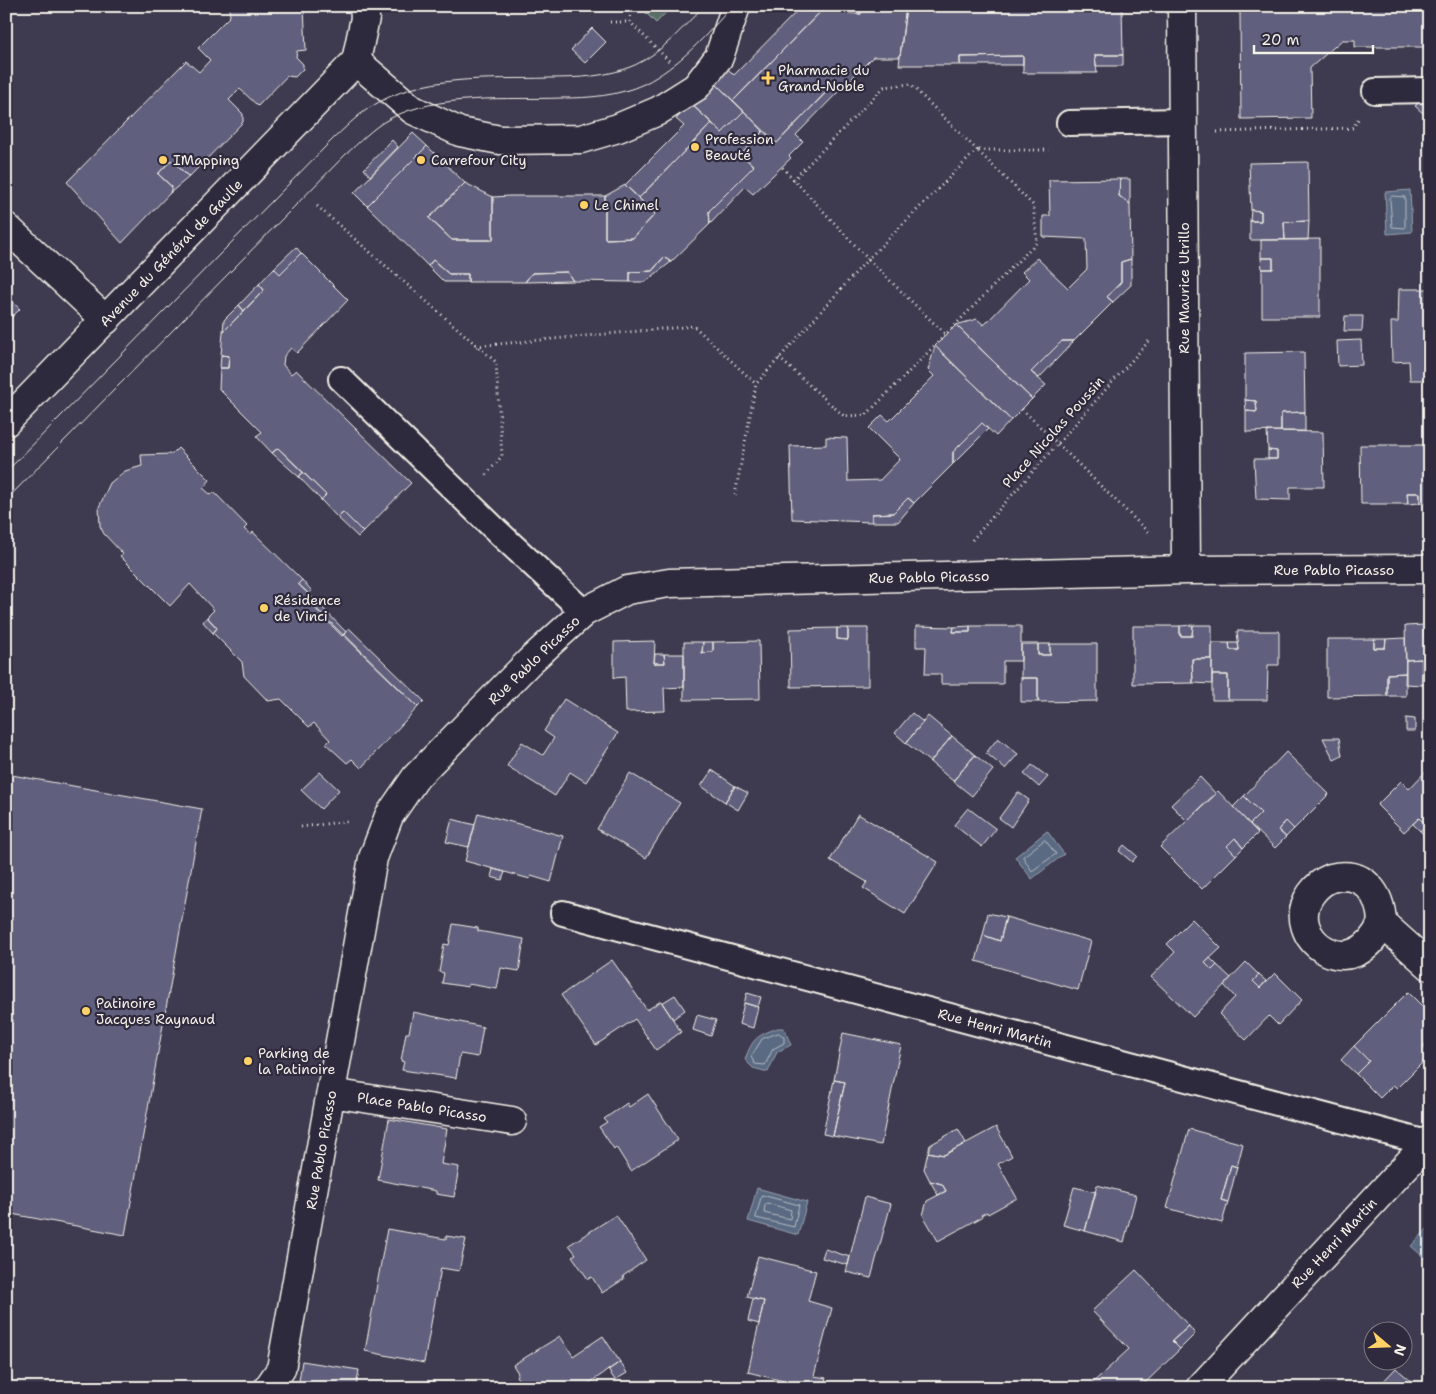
<svg xmlns="http://www.w3.org/2000/svg" width="1436" height="1394" font-family="'Shantell Sans',sans-serif">
<rect width="100%" height="100%" fill="#3e3a50"/>
<filter id="ink" filterUnits="userSpaceOnUse"><feTurbulence type="fractalNoise" baseFrequency=".02" numOctaves="2"/><feDisplacementMap in="SourceGraphic" scale="10" xChannelSelector="R" yChannelSelector="G"/><feConvolveMatrix kernelMatrix="1 2 1 2 8 2 1 2 1" color-interpolation-filters="sRGB"/></filter>
<g filter="url(#ink)">
<path fill="#596e67" stroke="#a6b0a8" d="M639,6H672L656,23Z"/>
<path fill="#5a6a83" stroke="#98a0ab" d="M1410,190L1412,232L1387,234L1385,192Z
M1047,831L1064,854L1032,879L1015,857Z
M778,1028H784L791,1045L777,1052L768,1072L753,1068L745,1060C752,1038 758,1035 778,1028Z
M757,1188L807,1202L798,1235L748,1221Z
M1430,1226V1260L1429,1262L1411,1246Z"/>
<g fill="none" stroke-linecap="round" stroke-linejoin="round">
<path stroke="#b6bbc0" stroke-width="1" d="M1392,196L1405,197V228L1392,227L1390,199Z
M1045,840L1056,854L1032,871L1023,857Z
M779,1033L784,1037V1043L773,1049L765,1065L755,1064L751,1057L762,1039Z
M762,1195L799,1205L794,1227L756,1218Z
M767,1203L791,1210L790,1219L764,1213L765,1205Z"/>
</g>
<path fill="#61607e" stroke="#f4f1e8" d="M229,6H304L306,50L297,51L296,57L303,64V69L295,77L287,76L258,106L240,89L229,100L243,114V122L189,177L171,160L158,174L172,187L170,193L122,243L67,182L186,61L199,72L210,60L198,48L230,16Z
M802,6H826L733,101L714,82L727,68L734,75Z
M826,6H839L846,13L861,14L860,6H906L900,57H873L840,90L834,84L777,143L733,101Z
M839,6H860L861,14L846,13Z
M906,6H1122L1123,55H1095L1097,73H1023V56L960,57V65H899Z
M1234,6H1246L1240,14L1233,8Z
M1246,6L1257,9L1260,6H1430V47H1355V40H1342L1310,68L1311,118L1241,119L1240,14Z
M592,28L606,42L585,63L571,50Z
M1095,55H1123V66H1096Z
M1023,56V65H960V57Z
M714,82L744,111L722,133L689,102Z
M834,84L840,90L796,135L803,142L789,156L791,158L753,194L745,187L710,224L709,211L754,166L741,155L763,131L777,143Z
M1423,99H1430V114H1424L1415,106Z
M691,104L712,123L639,198L625,185L684,126L676,119Z
M744,111L763,131L741,155L754,166L709,211L710,224L671,262L664,257L652,271L630,272V282L573,281L567,272L532,273L525,282H468V274H449L433,260L428,266L367,206L427,146L465,183L429,218L452,240H493V197L510,196H605V239L633,238L655,214L639,198L712,123L722,133Z
M413,133L427,146L367,206L354,193Z
M392,140L398,147L370,176L364,169Z
M171,160L189,177L170,193L172,187L158,174Z
M1308,162L1309,221L1284,222L1285,240H1250V221H1261V211L1251,210L1249,163Z
M1120,179H1130V204L1119,196Z
M1120,179L1119,196L1130,204L1131,259L1121,262V282L1107,297L1113,302L1074,341H1062L1031,372L1046,385L1032,399L956,325L977,319L984,325L1029,279L1022,272L1037,258L1068,288L1087,269L1086,239L1043,237V216H1050L1049,180Z
M465,183L493,197V240H452L429,218Z
M625,185L655,214L633,238L605,239V196Z
M1251,210L1261,211V221H1250Z
M1309,221L1308,240H1285L1284,222Z
M1320,239V317H1262V269H1273V258H1261V240Z
M296,247L301,253L280,274L274,268Z
M301,253L348,300L297,353L291,348L284,356L283,365L291,374L296,370L411,483L363,532L343,512L337,517L321,500L326,495L278,448L272,453L256,436L262,432L219,389L220,368H228L229,356L221,355L223,332L264,290L259,284L274,268L280,274Z
M664,257L671,262L645,282H630V272L652,271Z
M1261,258H1273V269H1262Z
M1131,259V285L1113,302L1107,297L1121,282V262Z
M433,260L449,274H468V282H444L428,266Z
M567,272L573,281L525,282L532,273Z
M259,284L264,290L244,311L239,305Z
M1399,289H1430V380H1410L1409,361L1392,362L1391,322H1398Z
M6,296L20,309L6,323Z
M239,305L244,311L223,332L224,320Z
M1345,316H1363L1362,331H1344Z
M956,325L1032,399L1011,420L935,346Z
M1361,340L1362,365L1338,366L1337,341Z
M1062,341H1074L1039,378L1031,372Z
M935,346L1011,420L996,436L982,423L953,452V464L914,503L908,498L893,513L872,514V522L792,519L790,446L826,445V437L847,438L848,481L880,480L900,459L869,428L882,415L889,421L934,376L928,370Z
M1304,352L1305,412L1281,413V431L1246,432V411L1257,412L1256,401L1245,400V353Z
M221,355L229,356L228,368H220Z
M1245,400L1256,401L1257,412L1246,411Z
M1305,412V431H1281V413Z
M982,423L988,429L953,464V452Z
M1267,431L1323,432L1324,487H1290V500L1256,499L1254,459H1277V451L1268,450Z
M1360,445H1430V503H1420V493H1407L1408,504H1361Z
M178,448L210,480L203,488L211,495L214,492L247,526L244,529L251,535L253,532L302,580L298,584L309,594L305,598L418,707L361,768L352,759L347,763L326,744L330,740L314,723L309,727L281,699L268,701L244,676L242,662L213,633L217,628L207,617L214,610L190,584L170,606L120,556L123,554L104,534L100,526L99,507L110,483L125,471L142,466L141,455L172,454Z
M278,448L303,472L299,477L272,453Z
M1268,450L1277,451V459H1268Z
M303,472L326,495L321,500L299,477Z
M1407,493H1420V503L1408,504Z
M908,498L914,503L898,522H872V514L893,513Z
M343,512L363,532L358,537L337,517Z
M302,580L312,591L309,594L298,584Z
M309,594L346,632L342,636L305,598Z
M207,617L217,628L213,633L203,622Z
M1193,625L1192,636H1180V626Z
M1193,625H1212V659H1192L1193,683L1133,684V626H1180V636H1192Z
M1424,625V637H1430V684L1422,685V659L1406,660L1405,626Z
M1424,625H1430V637H1424Z
M916,626L954,627L953,632H970V626H1021V661H1003V684H941V674H925L926,647H916Z
M970,626V632H953L954,627Z
M349,628L424,701L418,707L344,634Z
M837,628H848V640L837,639Z
M837,628V639L848,640V628H868V686L791,687L790,629Z
M1237,631H1279V665H1268L1267,700H1228V675H1212V643H1229L1230,650H1239Z
M1405,638L1406,673L1387,674V696L1327,697V639H1374V648H1385L1386,639Z
M1374,639H1386L1385,648H1374Z
M655,641L654,663H665L664,654H684V687L664,688L665,711L626,712L625,677L614,678V642Z
M759,641L760,699L684,700V642H703L702,653L713,652V642Z
M703,642H713V652L702,653Z
M1229,643H1238L1239,650H1230Z
M1021,644H1038V655H1050V644H1097V701L1038,702V678H1021Z
M1038,644H1050V655H1038Z
M655,654H664L665,663H654Z
M1192,659H1212V684L1193,683Z
M1422,659V685L1405,684L1406,660Z
M1406,673V696H1387V674Z
M1212,675H1228V700H1212Z
M1021,678H1038V702H1021Z
M564,699L618,733L586,782L570,772L555,796L507,766L522,742L543,755L554,738L544,731Z
M912,713L923,722L906,743L895,733Z
M928,716L952,736L930,762L906,743Z
M1406,718L1415,719V731H1406Z
M952,736L975,755L953,781L930,762Z
M998,738L1018,754L1005,769L986,753Z
M1323,738H1339L1342,756L1334,760Z
M1286,752L1329,794L1294,829L1286,821L1278,830L1286,837L1275,848L1250,824L1261,813L1244,796Z
M975,755L993,770L972,796L953,781Z
M1032,765L1048,777L1039,787L1024,774Z
M1430,767V840L1420,831L1426,825L1419,818L1404,832L1377,805L1401,781L1409,789Z
M712,770L735,786L725,802L701,786Z
M320,772L339,790L321,809L301,790Z
M630,773L680,803L646,858L597,829Z
M6,774L202,809L125,1235L6,1213Z
M1200,777L1216,794L1187,821L1171,805Z
M735,786L748,793L738,810L725,802Z
M1218,791L1258,833L1243,848L1235,838L1227,846L1236,855L1202,889L1160,847Z
M1018,792L1029,800L1011,827L999,818Z
M1244,796L1261,813L1250,824L1233,807Z
M968,808L996,829L982,847L954,825Z
M478,813L563,836L551,882L531,876L530,879L465,861Z
M858,814L938,862L905,914L863,888L867,882L830,860Z
M1419,818L1426,825L1420,831L1413,824Z
M452,819L475,825L469,847L446,842Z
M1286,821L1294,829L1286,837L1278,830Z
M1235,838L1243,848L1236,855L1227,846Z
M1124,845L1137,856L1132,862L1119,851Z
M493,869L505,872L502,880L491,877Z
M988,913L1006,917L1000,941L983,935Z
M1006,917L1091,941L1078,990L976,961L983,935L1000,941Z
M1192,919L1221,948L1205,963L1212,970L1217,965L1231,978L1193,1017L1151,977L1175,952L1167,944Z
M453,924L478,928V931L524,939L519,971L501,968L497,989L468,984V987L442,983L444,973L439,972L444,944L449,945Z
M1210,958L1217,965L1212,970L1205,963Z
M612,960L647,1010L661,1001L681,1032L656,1050L635,1019L596,1045L561,995Z
M1246,962L1259,975L1253,981L1260,988L1275,973L1302,1000L1278,1025L1269,1016L1246,1040L1219,1014L1235,997L1224,985Z
M1259,975L1266,981L1260,988L1253,981Z
M1408,992L1430,1014V1039L1423,1046L1430,1055L1397,1088L1393,1085L1380,1098L1356,1074L1369,1061L1354,1046Z
M747,993L761,997L758,1007L744,1003Z
M675,995L685,1010L673,1019L662,1003Z
M744,1003L758,1007L753,1028L739,1024Z
M413,1012L483,1027L478,1057L460,1054L456,1078L402,1070L404,1062L401,1061L406,1033H409Z
M697,1015L716,1020L711,1036L693,1030Z
M843,1033L901,1045L881,1145L833,1136L845,1082L834,1080Z
M1430,1039V1052L1423,1046Z
M1354,1046L1369,1061L1356,1074L1341,1060Z
M834,1080L845,1082L833,1136L823,1134Z
M648,1094L678,1140L631,1171L616,1147L614,1149L599,1127L607,1122L604,1119L627,1103L629,1107Z
M389,1119L447,1129L441,1164L459,1167L454,1197L436,1194V1191L378,1180Z
M996,1127L1012,1156L998,1164L1017,1198L988,1214L987,1212L981,1215L982,1217L938,1241L923,1215L927,1201L946,1191L942,1184L930,1181L924,1169L928,1152L944,1155Z
M958,1129L966,1143L944,1155L928,1152L930,1145Z
M1189,1129L1243,1144L1237,1167L1231,1165L1221,1200L1228,1202L1222,1223L1167,1208Z
M1231,1165L1237,1167L1228,1202L1221,1200Z
M930,1181L942,1184L946,1191L938,1195Z
M1097,1185L1136,1195L1124,1242L1085,1231Z
M1074,1187L1096,1192L1085,1231L1063,1225Z
M865,1197L891,1204L871,1278L846,1272Z
M616,1215L646,1260L623,1276L624,1279L602,1293L592,1277L588,1279L572,1256L576,1254L569,1245Z
M387,1229L446,1239V1236L466,1239L459,1271L441,1268L424,1363L365,1351Z
M825,1249L850,1257L848,1265L822,1258Z
M758,1256L816,1271L808,1301L832,1308L814,1376L826,1378L823,1388H781L783,1381L748,1372L764,1301L747,1297Z
M1136,1270L1189,1326L1172,1341L1180,1349L1140,1388H1087L1129,1349L1092,1311Z
M753,1299L764,1301L759,1324L748,1321Z
M1189,1326L1195,1334L1180,1349L1172,1341Z
M560,1336L573,1356L603,1336L620,1362L582,1388H524L516,1376L518,1373L513,1365Z
M302,1361L359,1370L356,1388H298Z
M620,1362L627,1373L615,1380L608,1370Z
M1396,1368L1419,1388H1377Z
M984,1381L1011,1388H982Z"/>
<g fill="none" stroke-linecap="round" stroke-linejoin="round">
<defs>
<path id="service" d="M1375,91L1430,90
M1069,123L1183,121
M341,379L498,532L584,612
M563,913L1427,1143"/>
<path id="minor" d="M1182,6L1186,570
M356,61L413,110L460,132L500,140L581,139L618,128L658,111L696,87L719,57L736,6
M6,227L106,320
M1382,923C1353,990 1281,937 1311,894C1316,887 1323,881 1331,878C1364,869 1381,894 1382,923L1430,966
M331,1093L512,1121
M268,1388L281,1369L373,858L389,816L416,777L530,661L584,612L627,590L669,583L1186,570L1430,569
M1200,1388L1430,1140"/>
<path id="tertiary" d="M6,422L356,61L365,18L364,6"/>
</defs>
<use href="#service" stroke="#f4f1e8" stroke-width="28"/>
<use href="#minor" stroke="#f4f1e8" stroke-width="31"/>
<use href="#tertiary" stroke="#f4f1e8" stroke-width="31"/>
<path stroke="#f4f1e8" stroke-width="3" stroke-dasharray="1 4" stroke-linecap="butt" d="M631,6L630,22L671,63
M610,22H630
M1217,132L1353,128L1358,119
M793,180L884,87L910,84L977,150L868,259L946,335
M317,206L496,362L502,456L486,475
M476,346L694,326L756,384
M779,358L844,416L866,415L1037,242L1033,205L977,150H1049
M1022,409L1150,534
M735,495L756,384L868,259L782,167
M972,540L1149,341
M301,827L349,821"/>
<use href="#service" stroke="#2f2a3d" stroke-width="24"/>
<use href="#minor" stroke="#2f2a3d" stroke-width="28"/>
<use href="#tertiary" stroke="#2f2a3d" stroke-width="28"/>
<path stroke="#f4f1e8" stroke-width="1" d="M6,472L332,140C344,129 355,117 369,108C423,73 487,80 549,78C578,78 608,77 635,65C663,52 682,28 704,6
M6,500L345,155C359,143 372,128 389,119C437,93 508,100 562,98C589,98 618,96 644,84C678,67 707,35 732,6"/>
</g>
</g>
<g fill="#ffd166" stroke="#2f2a3d" stroke-width="2">
<path d="M765.5 70.5h5v5h5v5h-5v5h-5v-5h-5v-5h5z"/>
<circle cx="695" cy="147" r="5"/>
<circle cx="163" cy="160" r="5"/>
<circle cx="421" cy="160" r="5"/>
<circle cx="584" cy="205" r="5"/>
<circle cx="264" cy="608" r="5"/>
<circle cx="86" cy="1011" r="5"/>
<circle cx="248" cy="1061" r="5"/>
</g>
<g text-anchor="middle" stroke-width="4.5" stroke-linejoin="round" paint-order="stroke">
<g font-size="14" fill="#f4f1e8" stroke="#2f2a3d" text-anchor="start">
<text x="778" y="75">Pharmacie du<tspan x="778" dy="16">Grand-Noble</tspan></text>
<text x="705" y="144">Profession<tspan x="705" dy="16">Beauté</tspan></text>
<text x="173" y="165">IMapping</text>
<text x="431" y="165">Carrefour City</text>
<text x="594" y="210">Le Chimel</text>
<text x="274" y="605">Résidence<tspan x="274" dy="16">de Vinci</tspan></text>
<text x="96" y="1008">Patinoire<tspan x="96" dy="16">Jacques Raynaud</tspan></text>
<text x="258" y="1058">Parking de<tspan x="258" dy="16">la Patinoire</tspan></text>
</g>
<g font-size="14" fill="#f4f1e8" stroke="#2f2a3d">
<text transform="translate(171 253) rotate(-46)" y="5">Avenue du Général de Gaulle</text>
<text transform="translate(1184 288) rotate(-90)" y="5">Rue Maurice Utrillo</text>
<text transform="translate(1053 432) rotate(-48)" y="5">Place Nicolas Poussin</text>
<text x="1334" y="575">Rue Pablo Picasso</text>
<text transform="translate(929 577) rotate(-1)" y="5">Rue Pablo Picasso</text>
<text transform="translate(534 660) rotate(-44)" y="5">Rue Pablo Picasso</text>
<text transform="translate(995 1028) rotate(15)" y="5">Rue Henri Martin</text>
<text transform="translate(422 1107) rotate(9)" y="5">Place Pablo Picasso</text>
<text transform="translate(321 1150) rotate(-80)" y="5">Rue Pablo Picasso</text>
<text transform="translate(1334 1243) rotate(-47)" y="5">Rue Henri Martin</text>
</g>
</g>
<rect width="1436" height="1394" fill="none" stroke="#2f2a3d" stroke-width="25"/>
<rect x="12" y="12" width="1411" height="1369" fill="none" stroke="#f4f1e8" stroke-width="2" filter="url(#ink)"/>
<g transform="translate(1388 1346) rotate(109)"><circle r="24" fill="#2f2a3d" stroke="#7e7a81"/>
<path d="M0-4L9 19L0 12L-9 19Z" fill="#ffd166"/>
<text y="-8" font-size="14" font-weight="bold" text-anchor="middle" fill="#f4f1e8">N</text>
</g>
<path d="M1254 45v8h119v-8" fill="none" stroke="#f4f1e8" stroke-width="2.5"/>
<text x="1261" y="45" font-size="15" fill="#f4f1e8" stroke="#2f2a3d" stroke-width="4" paint-order="stroke">20 m</text>
</svg>
